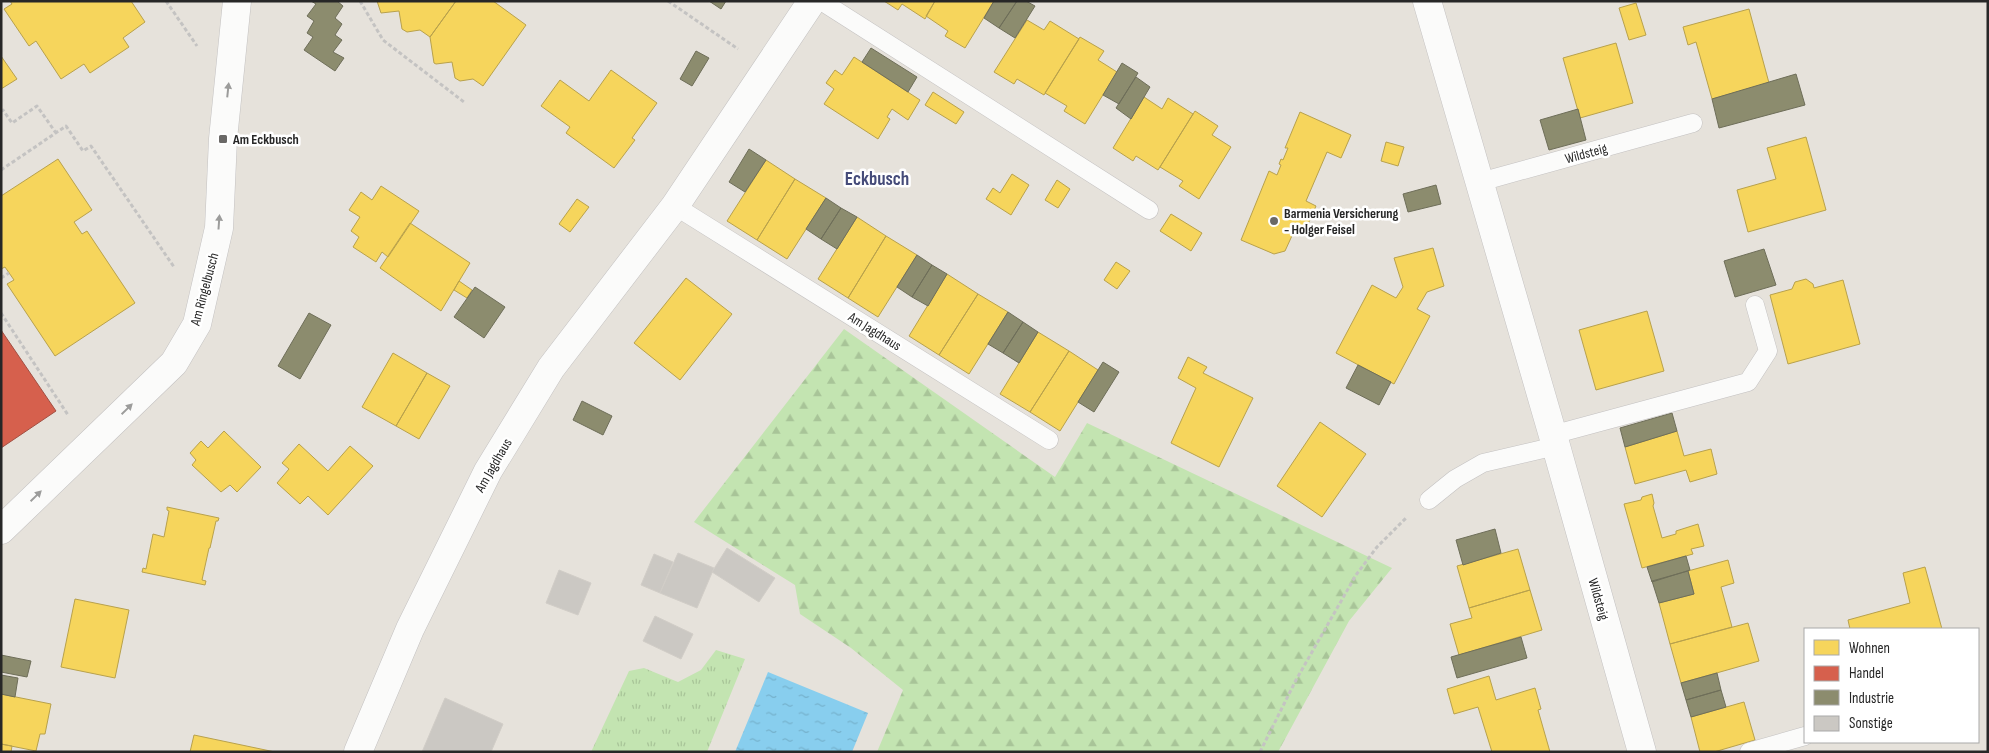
<svg xmlns="http://www.w3.org/2000/svg" width="1989" height="753" font-family="'Sofia Sans Condensed',sans-serif">
<defs>
<pattern id="forest-firs" width="22" height="20" patternUnits="userSpaceOnUse" patternTransform="scale(1.25)"><rect width="22" height="20" fill="#c3e4b1"/><path d="M5 1l3.5 6h-7zM16 11l3.5 6h-7z" fill="#a8c498"/></pattern>
<pattern id="park-tufts" width="24" height="20" patternUnits="userSpaceOnUse" patternTransform="scale(1.25)"><rect width="24" height="20" fill="#c3e4b1"/><path d="M3 7l-1-3M5 7V3M7 7l1-3M15 17l-1-3M17 17v-4M19 17l1-3" fill="none" stroke="#a8c498"/></pattern>
<pattern id="water-ripples" width="26" height="14" patternUnits="userSpaceOnUse" patternTransform="scale(1.25)"><rect width="26" height="14" fill="#88ceee"/><path d="M2 4q2-2 4 0t4 0M15 11q2-2 4 0t4 0" fill="none" stroke="#75b1cc"/></pattern>
</defs>
<rect width="100%" height="100%" fill="#e6e2db"/>
<path fill="url(#forest-firs)" d="M844,329L1055,477L1087,423L1392,568L1349,621L1278,752H877L903,690L851,648L800,614L795,585L694,522Z"/>
<path fill="url(#park-tufts)" d="M716,650L745,659L707,752H591L629,671L644,668L678,682L701,670Z"/>
<path fill="url(#water-ripples)" d="M768,672L868,713L852,752H735Z"/>
<path fill="#f6d55c" stroke="#b8a14c" d="M10,1H131L145,22L123,38L129,47L90,73L84,64L61,79L36,41L29,46L4,9L12,4Z
M377,1H456L430,37L420,30L407,32L402,29L399,11L381,13Z
M456,1H493L526,25L483,86L473,79L460,81L455,78L452,62L436,64L434,63L430,37Z
M884,1H935L925,19L902,4L898,10Z
M935,1H994L965,48L945,36L948,31L926,16Z
M1636,3L1646,35L1629,40L1619,8Z
M1749,9L1769,83L1712,99L1696,42L1688,45L1683,27Z
M1027,20L1044,30L1050,21L1079,39L1044,95L1017,79L1014,84L994,72Z
M1080,37L1104,51L1098,60L1117,72L1085,124L1064,111L1067,106L1045,93Z
M1616,43L1633,103L1580,118L1563,58Z
M1,56L17,79L1,89Z
M854,57L920,100L908,120L892,109L887,117L890,119L878,139L824,104L834,89L826,83L835,70L842,75Z
M611,70L657,103L632,138L635,140L614,168L566,133L570,127L541,106L560,80L589,101Z
M933,92L964,112L956,124L925,105Z
M1144,97L1162,109L1168,98L1193,114L1158,170L1136,156L1133,161L1113,148Z
M1195,111L1218,126L1212,135L1231,147L1199,199L1179,186L1183,181L1160,167Z
M1300,112L1351,135L1341,158L1327,152L1306,201L1316,206L1305,231L1296,227L1285,251L1274,254L1241,240L1269,171L1277,175L1281,165L1279,164L1281,159L1283,160L1288,148H1285Z
M1806,137L1826,210L1748,232L1737,190L1776,179L1767,148Z
M1386,142L1404,147L1398,166L1381,161Z
M58,159L92,210L74,222L82,234L87,231L135,303L55,356L7,284L14,280L5,267L1,269V196Z
M766,160L795,179L757,240L727,221Z
M1012,174L1029,185L1011,215L986,199L993,188L1000,193Z
M795,179L826,198L787,259L757,240Z
M1057,180L1070,189L1058,208L1045,200Z
M381,186L419,211L388,257L382,252L376,262L353,247L359,237L351,231L360,217L349,210L361,192L372,200Z
M577,199L589,207L570,232L559,224Z
M1171,214L1202,233L1191,251L1160,231Z
M857,217L886,236L848,298L818,279Z
M410,223L470,263L441,311L380,268Z
M886,236L917,255L878,317L848,298Z
M1433,248L1444,286L1427,292L1417,309L1430,316L1394,384L1336,353L1372,285L1396,298L1403,287L1394,258Z
M1116,262L1130,271L1117,289L1104,280Z
M947,274L978,294L939,355L909,336Z
M686,278L732,314L680,380L634,343Z
M1806,279L1813,284L1814,288L1843,280L1860,344L1788,364L1770,295L1792,289L1795,282Z
M459,281L472,290L467,298L454,290Z
M978,294L1008,312L969,374L939,355Z
M1647,311L1664,371L1596,390L1579,330Z
M1038,332L1069,351L1030,412L1000,394Z
M1069,351L1098,370L1060,431L1030,412Z
M393,353L427,373L396,426L362,407Z
M1188,357L1207,367L1203,373L1253,398L1219,467L1171,443L1196,388L1178,378Z
M427,373L450,386L419,439L396,426Z
M1320,422L1366,454L1322,517L1277,486Z
M224,431L261,467L237,492L230,485L221,492L192,465L196,460L190,453L201,441L208,448Z
M1677,431L1684,456L1711,449L1717,474L1690,482L1686,470L1635,484L1625,447Z
M299,444L328,471L350,446L373,466L328,515L308,496L300,504L277,483L289,469L282,463Z
M1652,494L1654,503L1653,506L1662,538L1676,534V531L1698,524L1704,546L1691,549L1693,554L1642,568L1624,504L1641,500L1642,497Z
M167,507L219,518L218,521H216L210,548H209L202,580L206,581L205,585L142,572L143,568L146,569L153,534L164,537L169,511L167,510Z
M1518,549L1530,590L1469,608L1457,566Z
M1728,560L1734,583L1721,587L1732,627L1670,644L1659,603L1694,594L1688,571Z
M1925,567L1942,629H1850L1848,620L1910,603L1903,573Z
M1530,590L1542,630L1459,655L1450,624L1472,618L1469,608Z
M75,599L129,610L115,678L61,667Z
M1748,623L1759,661L1681,683L1670,644Z
M1489,676L1496,700L1535,688L1541,709L1538,710L1550,752H1492L1478,707L1454,714L1447,689Z
M1,694L51,704L45,734H40L36,751L1,744Z
M1744,702L1755,740L1714,752H1700L1691,717Z
M194,735L275,752H190Z
M1,744L12,746L11,752H1Z"/>
<path fill="#d6604d" stroke="#a24f42" d="M1,330L56,411L1,448Z"/>
<path fill="#8c8c6e" stroke="#6e6e59" d="M311,1H337L343,6L335,18L342,24L335,35L342,40L333,52L344,58L335,71L304,50L313,37L307,33L314,21L307,16L316,4Z
M709,1H726L721,9Z
M994,1H1017L999,28L984,18Z
M1017,1H1026L1035,6L1015,38L999,28Z
M871,48L917,77L908,92L862,62Z
M696,51L709,58L692,86L680,79Z
M1122,63L1138,73L1119,104L1103,95Z
M1796,74L1805,105L1719,128L1712,99Z
M1136,77L1150,87L1131,119L1116,108Z
M1578,109L1586,140L1549,150L1540,120Z
M749,149L766,160L745,192L729,182Z
M1436,185L1441,204L1408,212L1403,194Z
M826,198L841,208L821,239L806,229Z
M841,208L857,217L837,249L821,239Z
M1764,249L1776,285L1735,297L1724,261Z
M917,255L932,265L912,297L897,287Z
M932,265L947,274L928,306L912,297Z
M475,287L505,307L484,338L454,317Z
M1008,312L1023,322L1003,353L988,344Z
M309,313L331,325L300,379L278,366Z
M1023,322L1038,332L1019,363L1003,353Z
M1103,362L1119,372L1094,412L1078,402Z
M1358,365L1391,382L1379,405L1346,388Z
M582,401L612,416L603,435L573,420Z
M1672,413L1677,431L1625,447L1620,428Z
M1495,529L1501,553L1463,565L1456,540Z
M1686,556L1690,570L1652,582L1647,567Z
M1688,571L1694,594L1659,603L1652,581Z
M1521,637L1527,658L1457,678L1451,657Z
M1,655L31,661L27,677L1,672Z
M1717,673L1721,690L1686,700L1681,683Z
M1,675L18,678L15,697L1,694Z
M1721,690L1726,707L1691,717L1686,700Z"/>
<path fill="#cbc8c3" stroke="#d1cdc7" d="M727,548L775,578L759,602L712,572Z
M678,553L714,568L697,608L660,593Z
M654,554L673,562L660,593L641,585Z
M559,570L591,583L578,615L546,603Z
M655,616L693,634L681,659L643,641Z
M445,698L503,724L491,752H422Z"/>
<g fill="none" stroke-linecap="round" stroke-linejoin="round">
<defs>
<path id="service" d="M821,1L1149,210
M1480,182L1693,123
M675,206L1049,440
M1552,435L1748,382L1768,351L1755,305
M1429,500L1455,479L1483,463L1556,446
M1749,752L1805,736"/>
<path id="minor" d="M1427,1L1556,446L1642,752
M1,530L174,363L197,324L219,228L223,139L237,1
M358,752L410,629L488,471L551,368L675,206L812,1"/>
</defs>
<use href="#service" stroke="#c3c1c1" stroke-width="19"/>
<use href="#minor" stroke="#c3c1c1" stroke-width="29"/>
<path stroke="#c4c3c2" stroke-width="3" stroke-dasharray="4 2.5" stroke-linecap="butt" d="M166,1L197,46
M360,1L383,40L464,102
M668,1L738,49
M1,111L3,110L12,123L37,106L56,133
M259,140L284,141
M1,170L66,126L83,151L91,146L174,267
M1,278L9,273
M1,313L68,415
M1260,752L1296,680L1356,575L1377,547L1406,518"/>
<use href="#service" stroke="#fbfbfa" stroke-width="18"/>
<use href="#minor" stroke="#fbfbfa" stroke-width="28"/>
</g>
<defs><path id="oneway-solid" d="M-6-.8H1V-3.2L6.5 0L1 3.2V.8H-6Z" transform="scale(1.25)"/></defs>
<g fill="#9c9c9b">
<use href="#oneway-solid" transform="translate(228 90) rotate(-84)"/>
<use href="#oneway-solid" transform="translate(219 222) rotate(-86)"/>
<use href="#oneway-solid" transform="translate(127 409) rotate(-44)"/>
<use href="#oneway-solid" transform="translate(36 496) rotate(-44)"/>
</g>
<g fill="#6a6866" stroke="#fff" stroke-width="2">
<rect x="218" y="134" width="10" height="10" rx="2.5"/>
<circle cx="1274" cy="221" r="5"/>
</g>
<g text-anchor="middle" stroke-width="5" stroke-linejoin="round" paint-order="stroke">
<g font-size="14" font-weight="bold" fill="#272727" stroke="#fff" text-anchor="start">
<text x="233" y="144">Am Eckbusch</text>
<text x="1284" y="218">Barmenia Versicherung<tspan x="1284" dy="16">- Holger Feisel</tspan></text>
</g>
<g font-size="14" fill="#272727" stroke="#fff">
<text transform="translate(1586 153) rotate(-15)" y="5">Wildsteig</text>
<text transform="translate(204 289) rotate(-75)" y="5">Am Ringelbusch</text>
<text transform="translate(875 331) rotate(32)" y="5">Am Jagdhaus</text>
<text transform="translate(493 465) rotate(-60)" y="5">Am Jagdhaus</text>
<text transform="translate(1599 599) rotate(74)" y="5">Wildsteig</text>
</g>
<g font-size="19" font-weight="bold" fill="#454b79" stroke="#fff">
<text x="877" y="185">Eckbusch</text>
</g>
</g>
<rect width="1989" height="753" fill="none" stroke="#272727" stroke-width="5"/>
<rect x="1804" y="628" width="175" height="115" fill="#ffffff" stroke="#a9a9a9"/>
<rect x="1814" y="640" width="25" height="15" fill="#f6d55c" stroke="#a9a9a9"/>
<text x="1849" y="653" font-size="15" fill="#272727">Wohnen</text>
<rect x="1814" y="666" width="25" height="15" fill="#d6604d" stroke="#a9a9a9"/>
<text x="1849" y="678" font-size="15" fill="#272727">Handel</text>
<rect x="1814" y="690" width="25" height="15" fill="#8c8c6e" stroke="#a9a9a9"/>
<text x="1849" y="703" font-size="15" fill="#272727">Industrie</text>
<rect x="1814" y="716" width="25" height="15" fill="#cbc8c3" stroke="#a9a9a9"/>
<text x="1849" y="728" font-size="15" fill="#272727">Sonstige</text>
</svg>
